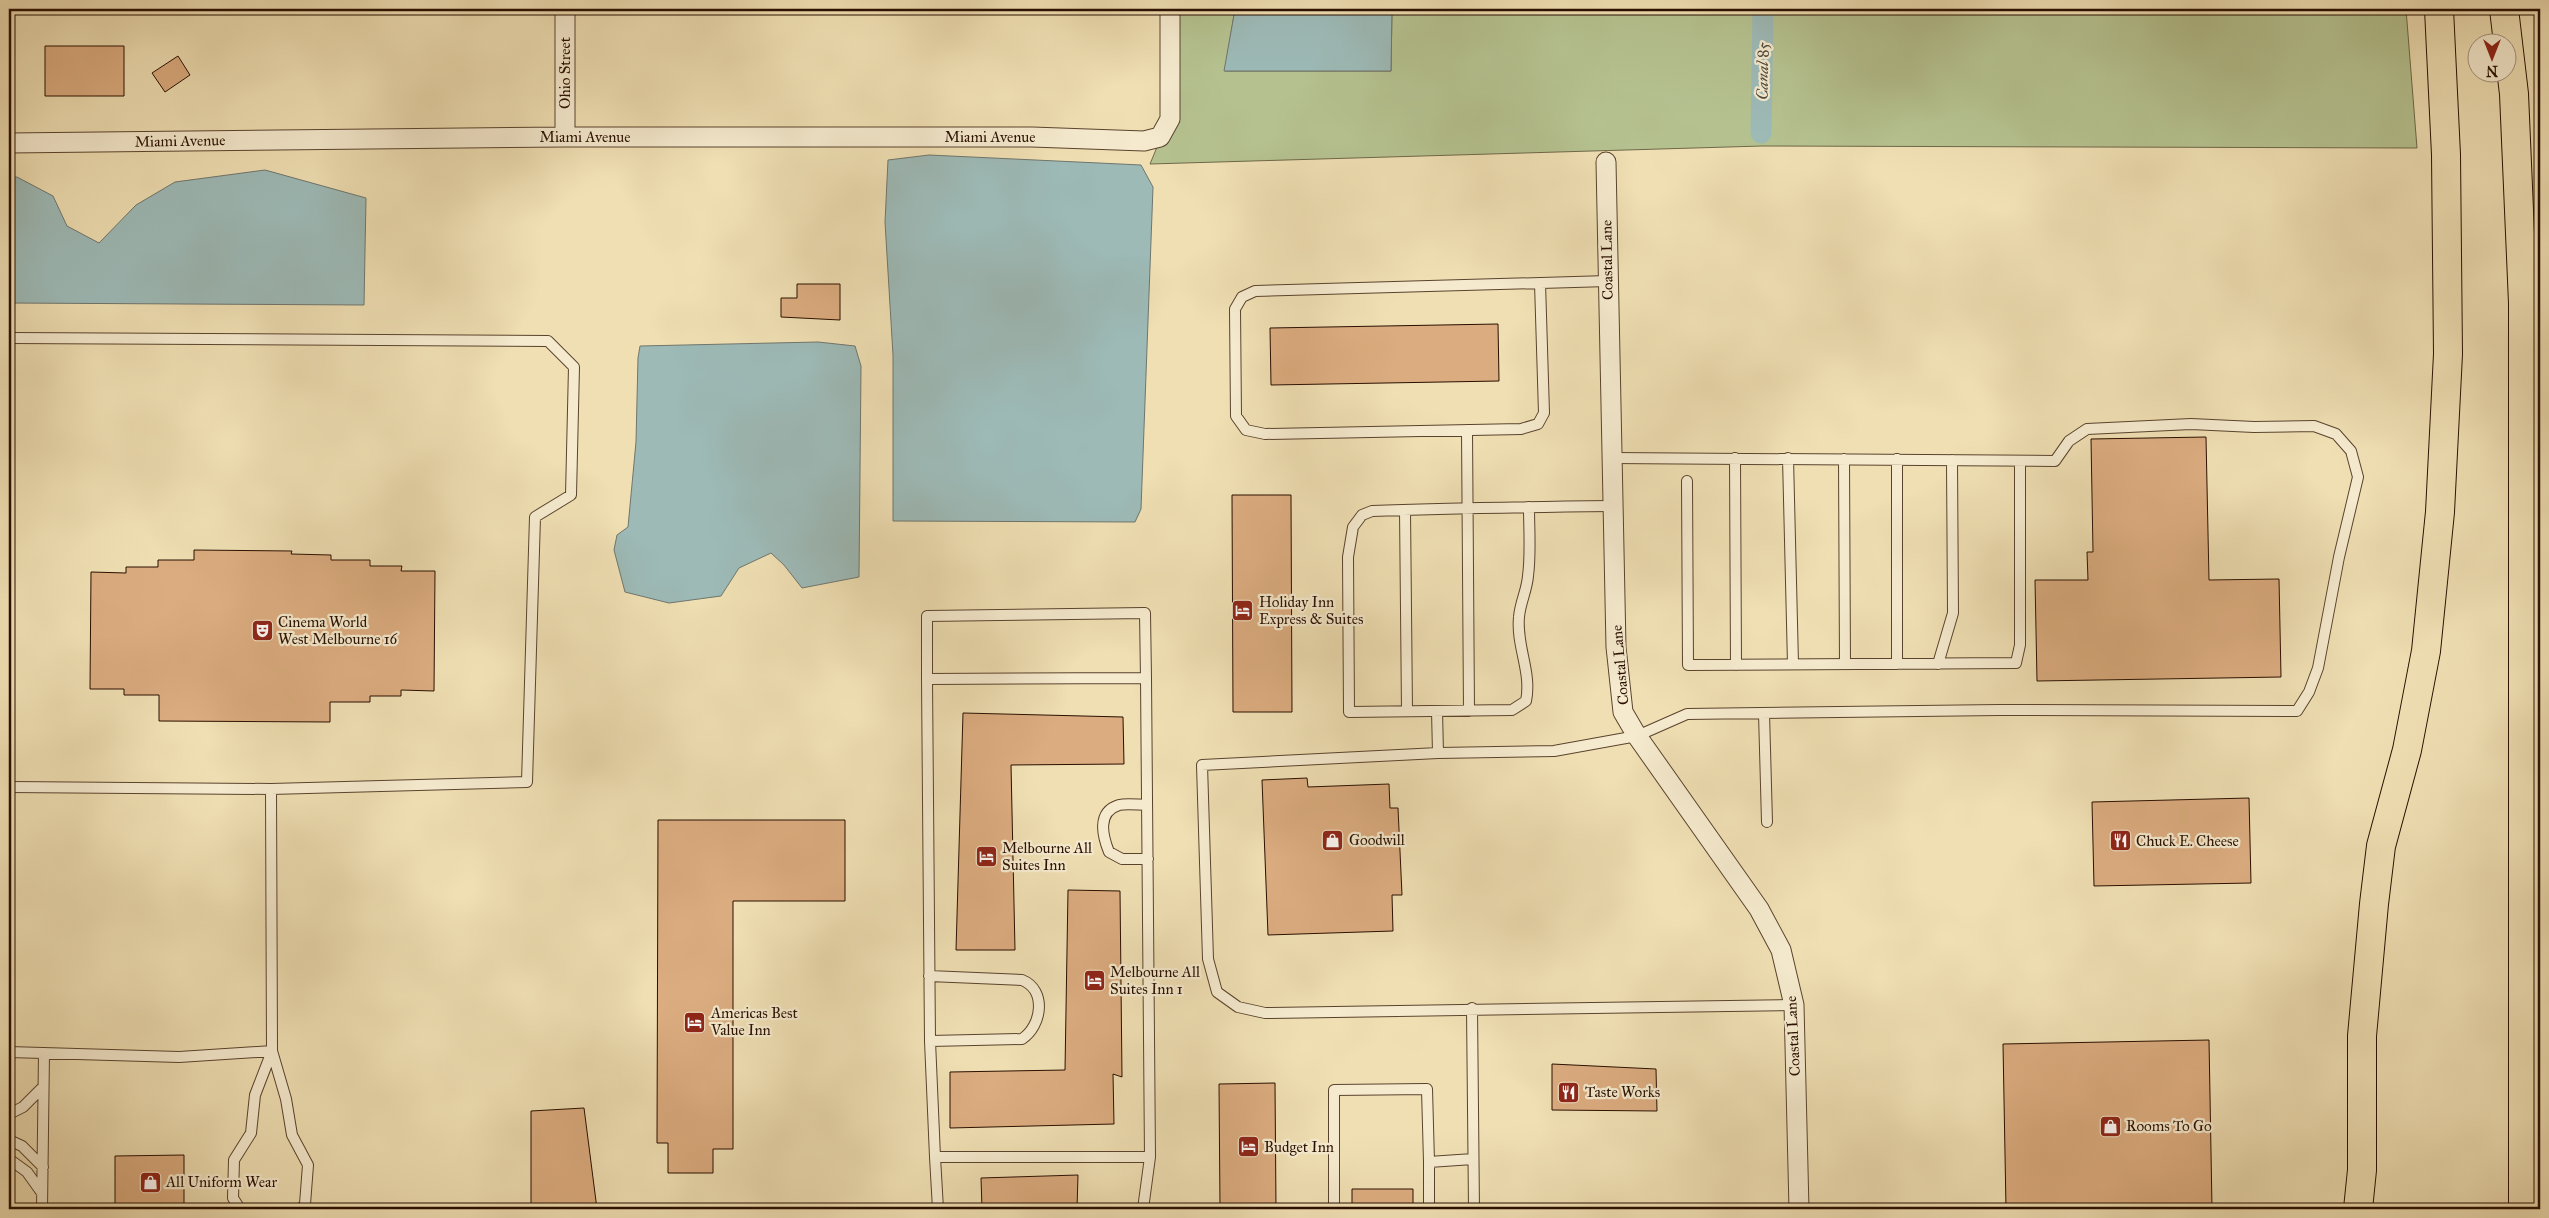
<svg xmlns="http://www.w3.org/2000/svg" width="2549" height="1218" font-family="'IM FELL Great Primer',serif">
<rect width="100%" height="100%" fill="#efdfb3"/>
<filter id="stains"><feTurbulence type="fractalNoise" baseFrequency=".004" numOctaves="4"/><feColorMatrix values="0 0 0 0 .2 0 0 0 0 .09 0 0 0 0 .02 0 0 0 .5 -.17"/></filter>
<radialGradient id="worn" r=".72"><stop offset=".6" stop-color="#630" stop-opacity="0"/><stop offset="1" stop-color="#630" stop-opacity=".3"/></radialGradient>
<path fill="#b5c290" stroke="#6f6848" d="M1168,9H1235L1225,71H1391L1392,9H2406L2417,148L1762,146L1150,164L1167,123Z"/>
<path fill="#9dbab7" stroke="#6f766e" d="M1235,9H1392L1391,71H1224Z
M929,155L1141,165L1153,187L1141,509L1135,522L893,521V355L885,222L888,160Z
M265,170L366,198L364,305L9,303V178L17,177L53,196L67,226L99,243L136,205L175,182Z
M818,342L855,346L861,366L859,577L802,588L784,565L771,553L739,568L721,596L669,603L625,592L614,550L617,535L628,527L636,442L638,358L640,346Z"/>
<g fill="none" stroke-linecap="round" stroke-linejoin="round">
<path stroke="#9dbab7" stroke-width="21" d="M1761,133L1763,9"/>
</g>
<path fill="#dbac7f" stroke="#290f00" d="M45,46H124V96H45Z
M178,56L190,75L165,92L152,73Z
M797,284H840V320L781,317V298H797Z
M1498,324L1499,381L1271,385L1270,328Z
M2206,437L2209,580L2279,579L2281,677L2037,681L2035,580H2088L2087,552H2093L2091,439Z
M1232,495H1291L1292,712H1233Z
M194,550L292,551L291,554L331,555V560H370V566H402L401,571H435L434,691L401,690V696H370V702H330V722L159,721V695H124V689H90L91,572L126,573V567H158V560H194Z
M963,713L1123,717L1124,764L1011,765L1015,950H956Z
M1307,778L1308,787L1389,784L1390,808H1398L1402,895H1392L1393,931L1268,935L1262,780Z
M2249,798L2251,883L2094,886L2092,802Z
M658,820H845V901H733V1149H713V1173H668V1143H657Z
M1068,890L1120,891L1122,1077L1113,1074L1114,1124L950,1128V1072L1065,1070Z
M2209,1040L2212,1208L2006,1209L2003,1044Z
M1552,1064L1656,1069L1657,1111L1552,1110Z
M1275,1083L1276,1209H1220L1219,1084Z
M584,1108L597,1209H531V1111Z
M184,1155V1209H115V1156Z
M1078,1175L1077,1209H982L981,1178Z
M1352,1189H1413V1209H1352Z"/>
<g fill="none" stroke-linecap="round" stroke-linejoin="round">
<defs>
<path id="lane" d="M1540,283L1544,413L1538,424L1521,429L1265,434L1246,430L1236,416L1235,309L1242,297L1255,291L1608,281
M9,338L548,341L574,367L571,495L535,517L527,782L271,789L9,787
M1467,430L1469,711
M1612,458L2055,461L2069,441L2087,429L2191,424L2254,427L2314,426L2336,434L2351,451L2358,477L2339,557L2318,668L2309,692L2297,711L1999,710L1687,714L1637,736L1554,751L1438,753L1202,765L1208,959L1217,992L1238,1007L1265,1013L1794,1005
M1735,458L1736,665
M1788,458L1793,664
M1844,459L1845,664
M1687,481L1688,665L2016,663L2020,645V461
M1529,507C1529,529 1531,554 1528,576C1527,590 1520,603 1519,617C1516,646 1532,672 1526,701L1512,710L1349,712L1348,557L1353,527L1362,515L1372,511C1452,508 1533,507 1613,506
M1405,510L1407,711
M1897,664V459
M1938,664L1953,613L1952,460
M927,679V616L1145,613L1146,678
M1437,711L1438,753
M1764,713L1767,822
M271,789L272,1051L286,1099L292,1135L308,1165L305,1204L301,1209
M1147,805C1139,805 1127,803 1119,805C1096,812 1103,837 1109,852L1122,859H1148
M929,976L1022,980C1047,990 1042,1026 1022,1039L930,1041
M1472,1008L1474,1209
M9,1052L179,1057L272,1051
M9,1114L23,1107L43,1087
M9,1140L22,1146L43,1167
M935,1157L938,1209
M9,1159L27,1172L42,1193
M1429,1162V1209
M42,1209L44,1053
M240,1209L233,1198L234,1160L251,1133L255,1095L272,1051
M1143,1209L1150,1157L1146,678L927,679L930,1041L935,1157H1150
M1334,1209V1090L1427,1089L1429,1162L1473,1159"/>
<path id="street" d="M565,137V9
M9,143L565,137H1032L1144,141L1160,137L1170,119V9
M1606,162L1616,647L1623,712L1637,736L1759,909L1781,950L1794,1005L1799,1209"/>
<path id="highway" d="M2504,9L2514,94L2523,303V1209
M2358,1209L2362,1170V1036L2374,904L2381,846L2407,750L2426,651L2440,512L2448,354L2446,155L2439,9"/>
</defs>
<use href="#lane" stroke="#5a432d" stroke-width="12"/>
<use href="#street" stroke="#5a432d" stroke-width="21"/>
<use href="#highway" stroke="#290f00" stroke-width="30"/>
<use href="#lane" stroke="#f5eace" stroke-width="10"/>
<use href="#street" stroke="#f5eace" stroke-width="19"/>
<use href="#highway" stroke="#efdfb3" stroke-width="28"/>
</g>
<defs>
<symbol id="hotel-square" viewBox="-11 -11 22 22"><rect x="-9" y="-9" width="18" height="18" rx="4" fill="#8f2418" stroke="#f5eace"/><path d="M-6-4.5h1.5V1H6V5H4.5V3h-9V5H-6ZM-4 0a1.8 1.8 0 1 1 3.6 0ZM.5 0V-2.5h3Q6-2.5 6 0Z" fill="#fff"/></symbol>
<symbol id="theatre-square" viewBox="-11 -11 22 22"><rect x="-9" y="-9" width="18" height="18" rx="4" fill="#8f2418" stroke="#f5eace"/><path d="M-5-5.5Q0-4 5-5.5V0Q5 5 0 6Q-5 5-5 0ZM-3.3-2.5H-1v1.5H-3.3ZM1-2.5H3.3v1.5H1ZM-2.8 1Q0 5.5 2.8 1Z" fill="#fff"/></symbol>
<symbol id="shop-square" viewBox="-11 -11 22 22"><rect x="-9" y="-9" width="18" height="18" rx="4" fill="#8f2418" stroke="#f5eace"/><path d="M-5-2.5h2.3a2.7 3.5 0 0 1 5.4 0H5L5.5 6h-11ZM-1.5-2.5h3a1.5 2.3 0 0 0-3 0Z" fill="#fff"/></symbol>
<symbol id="restaurant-square" viewBox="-11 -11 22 22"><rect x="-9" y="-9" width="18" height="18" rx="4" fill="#8f2418" stroke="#f5eace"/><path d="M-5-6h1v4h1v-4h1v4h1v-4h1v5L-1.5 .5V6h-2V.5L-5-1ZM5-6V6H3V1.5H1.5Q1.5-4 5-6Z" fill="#fff"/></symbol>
</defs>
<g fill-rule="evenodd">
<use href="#hotel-square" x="1230" y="598" width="25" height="25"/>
<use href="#theatre-square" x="250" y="618" width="25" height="25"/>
<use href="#shop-square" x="1320" y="828" width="25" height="25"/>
<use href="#restaurant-square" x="2108" y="828" width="25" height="25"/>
<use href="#hotel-square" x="974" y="844" width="25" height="25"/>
<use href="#hotel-square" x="1082" y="968" width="25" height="25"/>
<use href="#hotel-square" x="682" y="1010" width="25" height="25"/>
<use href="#restaurant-square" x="1556" y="1080" width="25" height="25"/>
<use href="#shop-square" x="2098" y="1114" width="25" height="25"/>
<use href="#hotel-square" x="1236" y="1134" width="25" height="25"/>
<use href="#shop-square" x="138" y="1170" width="25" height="25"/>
</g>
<g text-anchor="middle" stroke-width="4.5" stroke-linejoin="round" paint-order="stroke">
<g font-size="15" fill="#290f00" stroke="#f5eace">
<text transform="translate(565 73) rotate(-90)" y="5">Ohio Street</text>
<text x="585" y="142">Miami Avenue</text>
<text x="990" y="142">Miami Avenue</text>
<text transform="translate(180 141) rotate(-1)" y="5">Miami Avenue</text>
<text transform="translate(1607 260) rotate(-91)" y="5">Coastal Lane</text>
<text transform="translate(1620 665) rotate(-95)" y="5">Coastal Lane</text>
<text transform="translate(1793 1036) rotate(-93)" y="5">Coastal Lane</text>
</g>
<g font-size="15" fill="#290f00" stroke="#f5eace" text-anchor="start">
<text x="1259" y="607">Holiday Inn<tspan x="1259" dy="17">Express &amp; Suites</tspan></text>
<text x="278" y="627">Cinema World<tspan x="278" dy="17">West Melbourne 16</tspan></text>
<text x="1349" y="845">Goodwill</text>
<text x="2136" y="846">Chuck E. Cheese</text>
<text x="1002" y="853">Melbourne All<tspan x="1002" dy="17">Suites Inn</tspan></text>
<text x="1110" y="977">Melbourne All<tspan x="1110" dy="17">Suites Inn 1</tspan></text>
<text x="711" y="1018">Americas Best<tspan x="711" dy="17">Value Inn</tspan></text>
<text x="1585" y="1097">Taste Works</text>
<text x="2126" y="1131">Rooms To Go</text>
<text x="1264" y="1152">Budget Inn</text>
<text x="166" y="1187">All Uniform Wear</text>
</g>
<g font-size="16" font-style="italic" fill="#524b40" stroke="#f5eace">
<text transform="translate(1762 71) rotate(-89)" y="6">Canal 85</text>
</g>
</g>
<rect width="2549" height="1218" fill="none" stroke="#efdfb3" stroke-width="30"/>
<rect x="10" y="10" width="2529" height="1198" fill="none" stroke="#290f00" stroke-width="2.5"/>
<rect x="15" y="15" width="2519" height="1188" fill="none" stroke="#290f00"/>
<g transform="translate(2492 58) rotate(180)"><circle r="24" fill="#f5eace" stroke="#a3927c"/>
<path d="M0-4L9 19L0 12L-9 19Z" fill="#8f2418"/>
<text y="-8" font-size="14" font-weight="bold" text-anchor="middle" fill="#290f00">N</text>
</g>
<rect width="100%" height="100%" filter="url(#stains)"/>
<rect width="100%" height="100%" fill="url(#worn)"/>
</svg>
